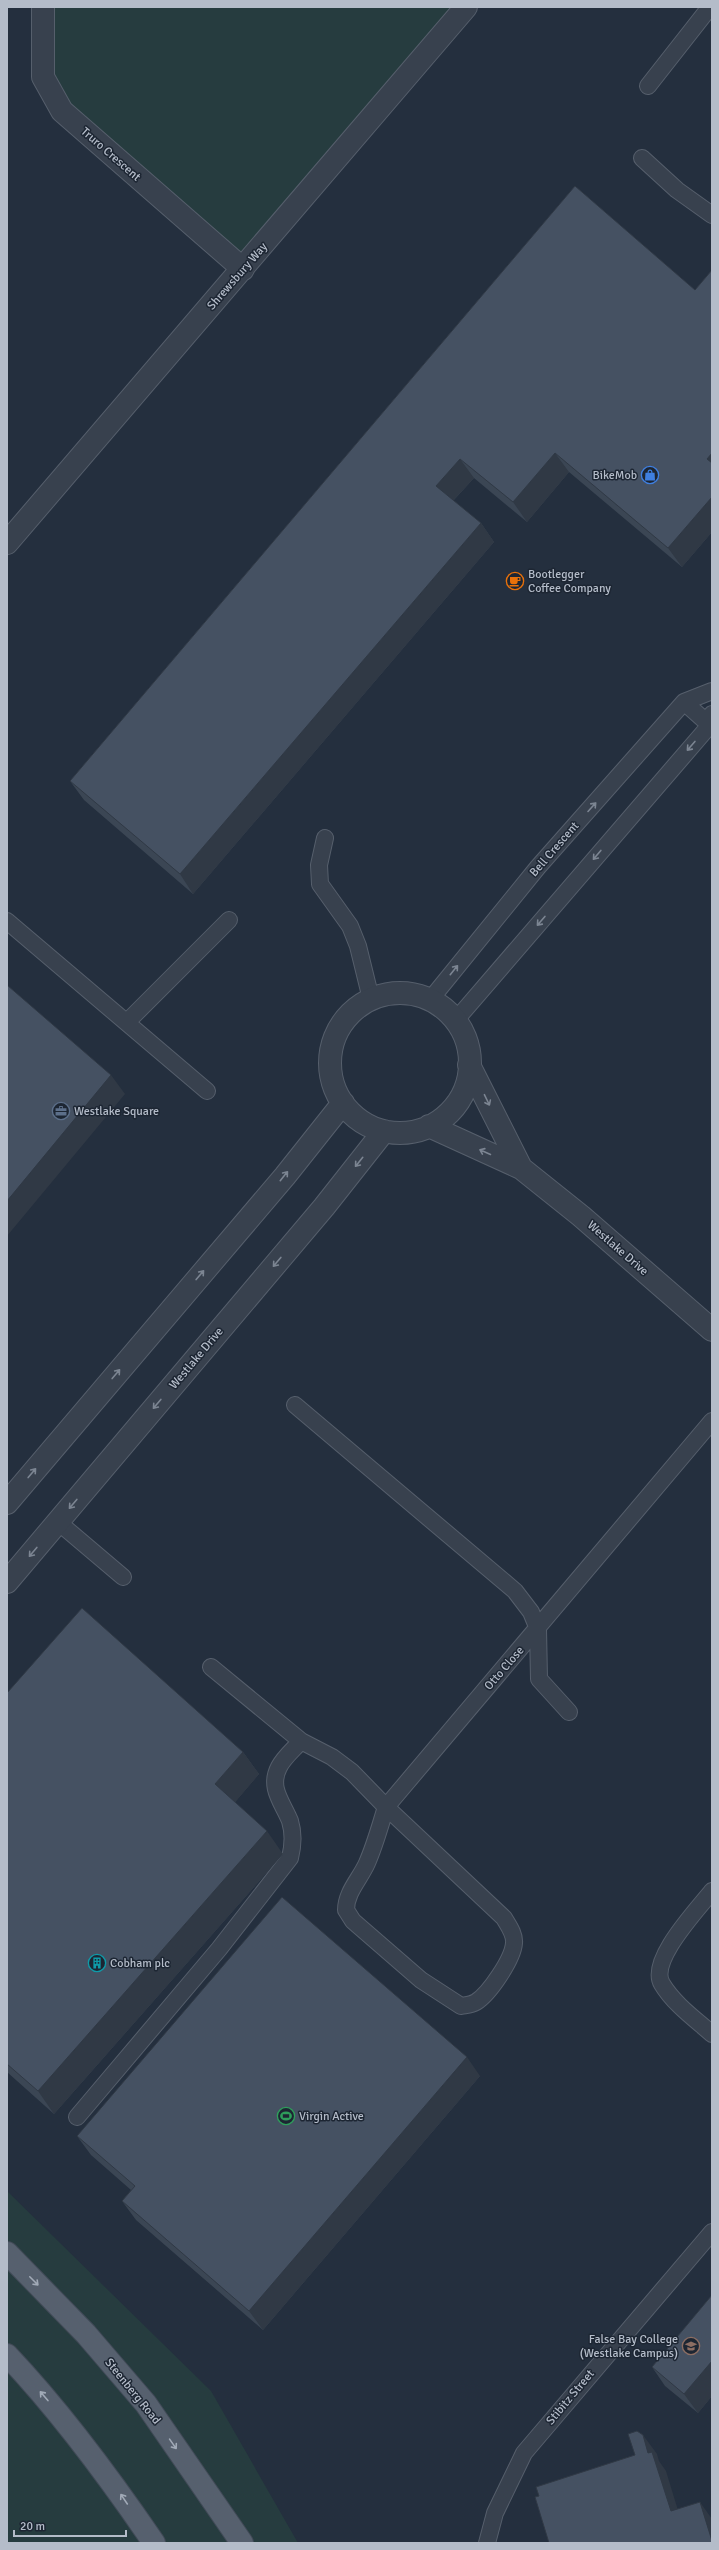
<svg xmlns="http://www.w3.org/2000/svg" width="719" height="2550" font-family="Signika,sans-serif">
<rect width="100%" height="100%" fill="#242f3e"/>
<path fill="#263c3f" d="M43,7H466L243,269L62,111L42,55Z
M7,2191L211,2391L298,2543H7Z"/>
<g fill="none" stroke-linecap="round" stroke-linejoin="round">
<defs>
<path id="lane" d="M648,86L710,7
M642,158L677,190L712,215
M684,702L712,727
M325,838L319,865L320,884L350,926L358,946L371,999
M7,921L207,1091
M430,1000L538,867L684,702L712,691
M455,1021L710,725L712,714
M127,1022L229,920
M295,1405L515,1591L531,1612L538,1629L539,1679L569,1712
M58,1522L123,1577
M211,1667L301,1741L332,1757L352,1772L386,1807L504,1918C508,1925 515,1934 514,1943C513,1959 489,1994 476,2002C471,2005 466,2005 461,2006L421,1980L353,1921L346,1910C346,1892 360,1879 367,1863C375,1845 380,1826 386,1807L712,1421
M712,1891C698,1909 648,1961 662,1984C674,2004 695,2019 712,2034
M77,2117L219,1949L290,1858C293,1846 294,1834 290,1821C283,1803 268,1788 279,1767C284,1757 294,1749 301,1741
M487,2543L495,2513L524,2453L712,2232"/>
<path id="street" d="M43,7V77L62,111L243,269
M7,543L466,7
M330 1063a70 70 0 1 1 140 0a70 70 0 1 1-140 0Z
M469,1065L521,1168
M429,1126L521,1168L581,1216L712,1330
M7,1503L285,1176L343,1103
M7,1582L324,1207L384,1131"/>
<path id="primary" d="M7,2253L86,2334L146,2404L242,2543
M7,2355C62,2413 109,2477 154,2543"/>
</defs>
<use href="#lane" stroke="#565f6c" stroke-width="18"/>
<use href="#street" stroke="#565f6c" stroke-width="24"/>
<use href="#primary" stroke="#414a57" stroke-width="24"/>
<use href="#lane" stroke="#38414e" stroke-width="16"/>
<use href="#street" stroke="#38414e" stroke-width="22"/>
<use href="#primary" stroke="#56606e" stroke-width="22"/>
</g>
<path fill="#3b4654" d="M575,186L695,290L712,270V532L682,567L569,472L527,522L474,478L453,501L481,523L494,542L193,894L84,800L70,781Z
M7,1693L243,1752L259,1774L235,1802L283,1854L54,2114L7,2072Z
M480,2076L263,2330L136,2220L122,2201L131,2190L91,2155L77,2136Z
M712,2295V2396L698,2413L665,2386L652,2367Z"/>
<path fill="#303945" d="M555,453L569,472L527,522L513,502Z
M712,453V467L707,459Z
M460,459L474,478L449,505L436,486Z
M712,497V532L682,567L668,548Z
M481,523L494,542L193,894L180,874Z
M111,1075L125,1094L7,1236V1201Z
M243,1752L259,1774L231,1807L215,1784Z
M267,1831L283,1854L54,2114L38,2091Z
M467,2057L480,2076L263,2330L249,2311Z
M712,2361V2396L698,2413L684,2394Z
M643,2435L657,2454L659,2461L666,2471L684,2530L671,2511L648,2453Z
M700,2502L712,2519V2541Z"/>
<path fill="#455162" stroke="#303945" d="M575,186L695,290L712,270V453L707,459L712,463V497L668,548L555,453L513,502L460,459L436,486L481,523L180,874L70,781Z
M7,985L111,1075L7,1201Z
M82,1608L243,1752L215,1784L267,1831L38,2091L7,2064V1693Z
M282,1897L467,2057L249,2311L122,2201L135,2186L77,2136Z
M712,2295V2361L684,2394L652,2367Z
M637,2431L643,2435L648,2453L652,2452L671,2511L700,2502L712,2541V2543H549L535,2497L539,2496L536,2487L635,2455L628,2434Z"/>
<defs><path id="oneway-shaft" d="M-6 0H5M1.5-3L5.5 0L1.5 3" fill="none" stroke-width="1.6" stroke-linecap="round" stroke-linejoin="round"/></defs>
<g stroke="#7c8592">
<use href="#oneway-shaft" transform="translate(691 746) rotate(131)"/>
<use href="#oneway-shaft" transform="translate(592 807) rotate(-48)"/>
<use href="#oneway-shaft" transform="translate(597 855) rotate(130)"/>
<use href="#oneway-shaft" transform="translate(541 921) rotate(131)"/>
<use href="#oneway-shaft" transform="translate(454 970) rotate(-51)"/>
<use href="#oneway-shaft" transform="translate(487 1100) rotate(64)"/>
<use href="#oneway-shaft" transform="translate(485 1152) rotate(-156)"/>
<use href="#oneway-shaft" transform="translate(359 1162) rotate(129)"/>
<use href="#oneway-shaft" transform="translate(284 1176) rotate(-51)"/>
<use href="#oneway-shaft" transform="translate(277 1262) rotate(130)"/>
<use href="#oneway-shaft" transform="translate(200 1275) rotate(-50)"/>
<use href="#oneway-shaft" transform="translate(116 1374) rotate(-50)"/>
<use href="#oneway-shaft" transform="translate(157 1404) rotate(130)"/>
<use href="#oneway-shaft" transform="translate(32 1473) rotate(-50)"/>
<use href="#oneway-shaft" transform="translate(73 1504) rotate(130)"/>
<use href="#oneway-shaft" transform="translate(33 1552) rotate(130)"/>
</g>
<g stroke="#a1aab7">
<use href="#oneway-shaft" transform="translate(34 2281) rotate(45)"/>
<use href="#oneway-shaft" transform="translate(44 2396) rotate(-131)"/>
<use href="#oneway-shaft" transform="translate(173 2444) rotate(55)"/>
<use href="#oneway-shaft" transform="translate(124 2499) rotate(-124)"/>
</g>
<defs>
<symbol id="shop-ring" viewBox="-11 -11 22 22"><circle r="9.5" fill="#1d2633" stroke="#3f7fe0" stroke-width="1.5"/><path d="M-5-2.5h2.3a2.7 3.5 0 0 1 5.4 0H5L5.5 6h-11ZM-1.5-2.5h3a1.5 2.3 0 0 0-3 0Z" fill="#3f7fe0"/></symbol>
<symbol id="cafe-ring" viewBox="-11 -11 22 22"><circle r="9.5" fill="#1d2633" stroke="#e8710a" stroke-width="1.5"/><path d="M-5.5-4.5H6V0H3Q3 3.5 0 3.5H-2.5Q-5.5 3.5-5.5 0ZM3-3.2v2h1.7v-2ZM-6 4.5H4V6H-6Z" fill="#e8710a"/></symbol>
<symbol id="office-ring" viewBox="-11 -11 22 22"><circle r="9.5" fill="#1d2633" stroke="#5c6f8a" stroke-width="1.5"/><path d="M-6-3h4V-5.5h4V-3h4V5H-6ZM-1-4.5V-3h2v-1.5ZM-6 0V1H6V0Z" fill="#5c6f8a"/></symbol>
<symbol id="building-ring" viewBox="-11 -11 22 22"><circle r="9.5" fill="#1d2633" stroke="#0f9aa8" stroke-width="1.5"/><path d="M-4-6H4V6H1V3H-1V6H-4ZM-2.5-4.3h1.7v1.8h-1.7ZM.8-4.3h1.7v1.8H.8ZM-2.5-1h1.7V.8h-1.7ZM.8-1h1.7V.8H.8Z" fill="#0f9aa8"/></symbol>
<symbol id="stadium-ring" viewBox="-11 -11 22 22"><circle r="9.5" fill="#1d2633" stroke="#2e9e5b" stroke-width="1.5"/><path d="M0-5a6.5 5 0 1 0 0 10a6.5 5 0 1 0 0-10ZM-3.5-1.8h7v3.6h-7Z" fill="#2e9e5b"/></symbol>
<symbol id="university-ring" viewBox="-11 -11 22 22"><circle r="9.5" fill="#1d2633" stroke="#8d6e63" stroke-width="1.5"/><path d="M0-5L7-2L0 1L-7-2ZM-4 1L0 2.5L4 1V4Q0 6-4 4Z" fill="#8d6e63"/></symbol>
</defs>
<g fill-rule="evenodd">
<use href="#shop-ring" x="640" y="465" width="20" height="20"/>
<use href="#cafe-ring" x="505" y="571" width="20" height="20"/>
<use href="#office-ring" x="51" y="1101" width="20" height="20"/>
<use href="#building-ring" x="87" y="1953" width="20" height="20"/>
<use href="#stadium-ring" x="276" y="2106" width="20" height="20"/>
<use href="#university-ring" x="681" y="2336" width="20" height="20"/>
</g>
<g text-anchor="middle" stroke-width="3" stroke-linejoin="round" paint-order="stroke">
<g font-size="12" fill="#b4bcc9" stroke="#1d2633">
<text transform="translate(111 154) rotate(41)" y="4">Truro Crescent</text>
<text transform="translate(237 276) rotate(-49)" y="4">Shrewsbury Way</text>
<text transform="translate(554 849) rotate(-49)" y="4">Bell Crescent</text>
<text transform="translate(618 1248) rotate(41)" y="4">Westlake Drive</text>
<text transform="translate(196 1358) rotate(-50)" y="4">Westlake Drive</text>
<text transform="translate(504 1668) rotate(-49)" y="4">Otto Close</text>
<text transform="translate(133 2391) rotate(51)" y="4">Steenberg Road</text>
<text transform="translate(570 2397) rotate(-50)" y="4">Stibitz Street</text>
</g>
<g font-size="12" fill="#b4bcc9" stroke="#1d2633" text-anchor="start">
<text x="637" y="479" text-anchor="end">BikeMob</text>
<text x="528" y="578">Bootlegger<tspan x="528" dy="14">Coffee Company</tspan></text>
<text x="74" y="1115">Westlake Square</text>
<text x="110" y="1967">Cobham plc</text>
<text x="299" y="2120">Virgin Active</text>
<text x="678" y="2343" text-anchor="end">False Bay College<tspan x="678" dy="14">(Westlake Campus)</tspan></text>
</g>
</g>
<rect width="719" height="2550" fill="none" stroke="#b4bcc9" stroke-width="16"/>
<path d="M14 2530v6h112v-6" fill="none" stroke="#b4bcc9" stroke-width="2"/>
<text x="20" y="2530" font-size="12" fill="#b4bcc9" stroke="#1d2633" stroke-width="3" paint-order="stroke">20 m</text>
</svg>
